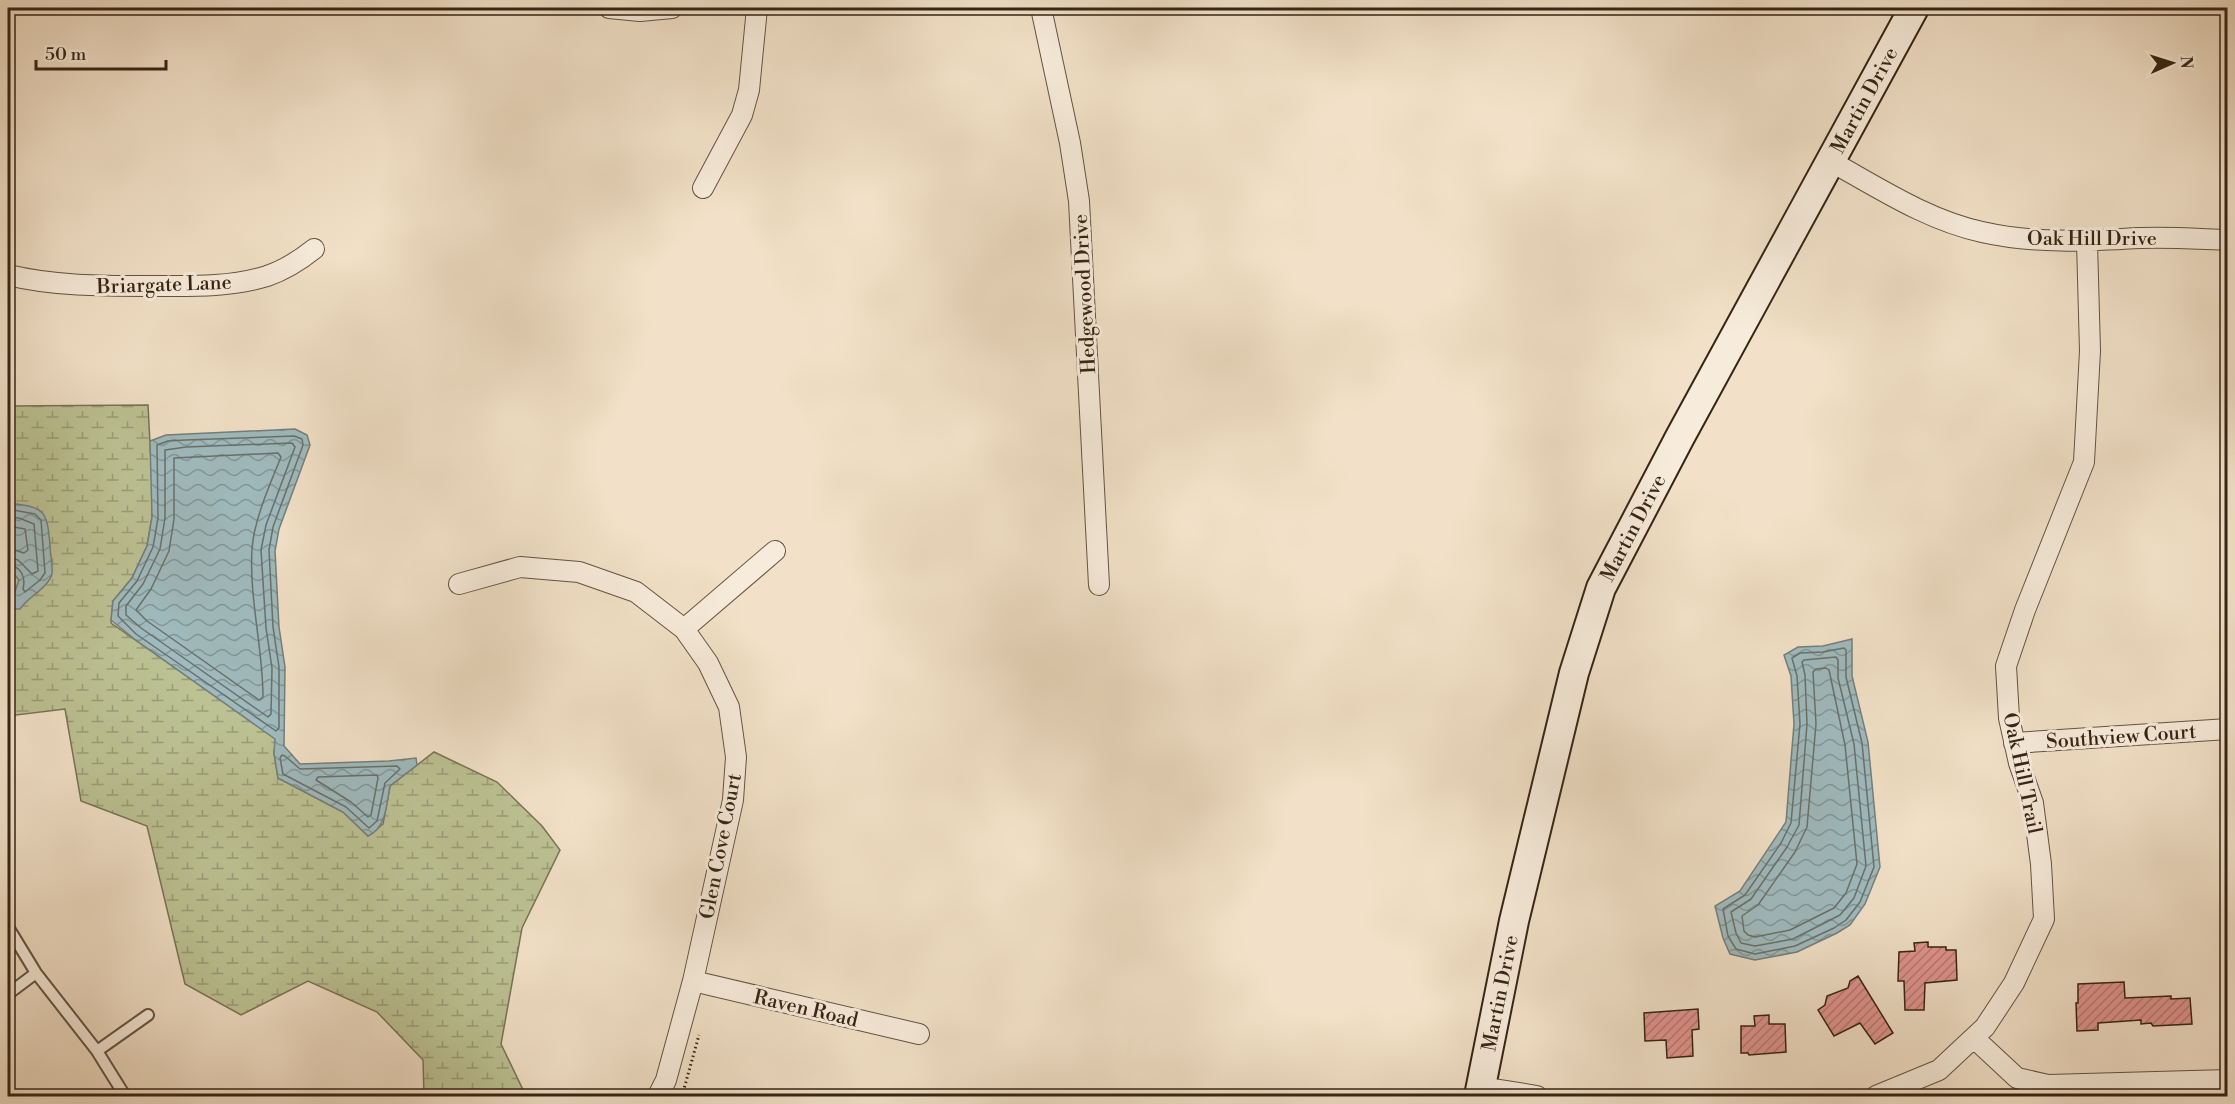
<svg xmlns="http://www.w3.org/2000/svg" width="2235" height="1104" font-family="'Libre Bodoni',serif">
<defs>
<pattern id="wetland-marsh" width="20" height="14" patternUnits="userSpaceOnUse" patternTransform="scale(1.5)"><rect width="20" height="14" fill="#bcc294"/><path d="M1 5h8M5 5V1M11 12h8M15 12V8" fill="none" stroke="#9a9d78"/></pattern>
<pattern id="water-waves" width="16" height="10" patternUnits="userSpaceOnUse" patternTransform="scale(1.5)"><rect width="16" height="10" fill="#9fbbbf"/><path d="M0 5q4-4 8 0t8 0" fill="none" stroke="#82989a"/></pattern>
<pattern id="building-hatch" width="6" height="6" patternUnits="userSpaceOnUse" patternTransform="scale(1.5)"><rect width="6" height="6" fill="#e1948e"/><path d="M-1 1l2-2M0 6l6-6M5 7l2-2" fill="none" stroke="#b77973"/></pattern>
</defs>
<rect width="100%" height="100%" fill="#f2e1c8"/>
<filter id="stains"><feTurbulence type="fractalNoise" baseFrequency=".00333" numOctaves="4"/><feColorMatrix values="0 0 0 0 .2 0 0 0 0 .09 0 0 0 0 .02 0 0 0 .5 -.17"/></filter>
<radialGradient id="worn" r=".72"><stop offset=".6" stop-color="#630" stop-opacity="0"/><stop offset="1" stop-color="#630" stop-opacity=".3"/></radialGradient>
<path fill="url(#wetland-marsh)" stroke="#787454" stroke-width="1.5" d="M148,405L152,482V517L147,546L132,578L113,601L111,623L276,739L274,753L278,778L343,812L368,836L383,824L390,786L434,752L497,782L542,826L560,850L522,928L501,1044L526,1096H424L423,1060L377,1012L308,981L241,1015L185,984L147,826L81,801L65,709L8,716V406Z"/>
<path fill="url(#water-waves)" stroke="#757f7b" stroke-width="1.5" d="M295,429L307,435L310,445L279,529L275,551L279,627L285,667L284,746L300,764L389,761L416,758L417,765L390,786C386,805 387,827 368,836L343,812L278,778L274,753L275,739L133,638L111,620L113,601L132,578L147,546L152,517L150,441L166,435Z
M8,503C44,507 47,509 50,545C50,554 53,566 52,574C48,588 28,597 20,609H14L13,598L19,580L8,567Z
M1852,639V676L1868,742L1880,867L1865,904L1850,925L1837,933L1797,952L1755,960L1730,954L1723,938L1715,906L1740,891L1786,822L1794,724L1791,676L1784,655L1798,647L1823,646Z"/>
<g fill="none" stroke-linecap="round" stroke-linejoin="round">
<path stroke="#6a706a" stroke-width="1.5" d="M294,436L302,439L303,445L273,527L269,550L273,627L279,667V728L276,731L136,634L118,616L119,603L137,581L153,547L158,518L157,445L168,441L185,440Z
M292,443L295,447L266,525L261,550L266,628L272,668L271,714L268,717L141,628L126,615V606L143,584L160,549L165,518V450L186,447Z
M278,453L281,457C270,484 254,520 252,549C249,599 263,648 263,697L259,700L147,621L136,610L151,589L169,551L174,519V458Z
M8,509L35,514L41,520L45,573L40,580L25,592L23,589C26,577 21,566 8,565
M8,517L19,518L34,524L38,571L32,574L18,560L8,557
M8,526L25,529L28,550L24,553L8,548
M1844,648L1846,650V677L1862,743L1874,867L1860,902L1846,920L1834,928L1795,946L1755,954L1736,949L1728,936L1723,909L1745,895L1781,843L1791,823L1800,724L1797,676L1792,658L1800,653L1823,652Z
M1836,657L1838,660V678L1854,744L1866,866L1854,898L1840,915L1793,939L1755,946L1741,943L1736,933L1731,912L1751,899L1787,847L1799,825L1807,724L1805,675L1802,662L1804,660Z
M1816,669L1826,668L1829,670L1845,745L1857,864L1846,893L1834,908L1790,930L1755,937L1748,935L1744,931L1742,916L1758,905L1795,852L1807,827L1816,724L1813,672Z
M282,755L285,756L300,769L397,766L400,769L385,783L377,821L369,828L346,807L283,774L280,758Z
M377,775L378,778L371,815L368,817L351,802L316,780L318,777Z"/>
</g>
<path fill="url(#building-hatch)" stroke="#352515" stroke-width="1.5" d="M1928,942V947H1946V950H1956L1957,980L1925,983L1924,1010H1905L1904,981H1898L1899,952L1915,951L1914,943Z
M1858,976L1893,1033L1875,1044L1860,1023L1834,1036L1818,1010L1825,1005L1827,996L1848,988L1850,981Z
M2124,982L2125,998L2171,996V999L2190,998L2192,1024L2153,1026L2151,1023L2141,1024V1020L2098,1023V1030L2077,1031L2076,1003H2078V984Z
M1698,1009L1699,1029L1692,1030L1693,1056L1667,1058L1666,1040L1645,1041L1644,1013Z
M1769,1015V1024H1785L1786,1052L1749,1055L1748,1053H1741V1026H1755L1754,1016Z"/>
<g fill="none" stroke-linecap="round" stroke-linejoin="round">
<defs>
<path id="lane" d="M8,927L36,973
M8,994L36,973L97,1051L148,1015
M97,1051L125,1096"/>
<path id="street" d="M609,8L640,11L672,8
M1041,8L1070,143L1079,201L1099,585
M1830,161C1879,188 1927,220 1982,232C2035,244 2087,241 2141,238C2170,237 2199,239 2228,240
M703,188L742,115L749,90L757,8
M8,275C54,286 101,286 148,286C188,286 228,288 267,276C285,270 299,261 314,249
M459,584L520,567L579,572L636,592L684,629L708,663L729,707L736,757L733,800L693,981L666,1080L658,1096
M684,629L775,551
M2014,743L2228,729
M693,981L919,1034
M1974,1038L2017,1078L2048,1085L2228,1080
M1481,1087L1537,1096
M1876,1096L1939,1070L1985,1027L2014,983L2044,919L2041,864L2033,803L2019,763L2009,718L2006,666L2025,610L2084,462L2090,351L2087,242"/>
<g id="secondary">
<path id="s1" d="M1479,1096L1514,921L1574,673L1601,588L1680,437L1914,8"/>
</g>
</defs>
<use href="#lane" stroke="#645442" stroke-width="14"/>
<use href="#street" stroke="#645442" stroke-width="22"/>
<use href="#secondary" stroke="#352515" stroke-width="32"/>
<path stroke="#352515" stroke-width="3" stroke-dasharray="1.5 3" stroke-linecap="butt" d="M682,1096L699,1035"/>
<use href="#lane" stroke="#f7ecdb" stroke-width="10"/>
<use href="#street" stroke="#f7ecdb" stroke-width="20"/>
<use href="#secondary" stroke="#f7ecdb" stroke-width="28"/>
</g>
<g text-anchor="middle" stroke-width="6" stroke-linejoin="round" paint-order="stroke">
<g font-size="20" fill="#352515" stroke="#f7ecdb">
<text dy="7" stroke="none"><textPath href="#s1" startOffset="1077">Martin Drive</textPath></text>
<text x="2092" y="245">Oak Hill Drive</text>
<text transform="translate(164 284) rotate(-2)" y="7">Briargate Lane</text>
<text transform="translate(1084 294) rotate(-93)" y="7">Hedgewood Drive</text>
<text dy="7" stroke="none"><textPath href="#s1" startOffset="591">Martin Drive</textPath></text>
<text transform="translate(2121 736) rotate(-4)" y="7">Southview Court</text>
<text transform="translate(2023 773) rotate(78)" y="7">Oak Hill Trail</text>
<text transform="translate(720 846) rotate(-79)" y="7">Glen Cove Court</text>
<text dy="7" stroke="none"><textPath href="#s1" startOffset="105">Martin Drive</textPath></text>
<text transform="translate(806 1008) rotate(13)" y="7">Raven Road</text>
</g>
</g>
<rect width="2235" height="1104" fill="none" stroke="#f2e1c8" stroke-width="30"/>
<rect x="9" y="9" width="2217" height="1086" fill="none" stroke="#352515" stroke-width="3"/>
<rect x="15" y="15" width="2205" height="1074" fill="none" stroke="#352515" stroke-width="1.5"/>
<g transform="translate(2172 63) rotate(87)" stroke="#f7ecdb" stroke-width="4.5" paint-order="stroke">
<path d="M0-4.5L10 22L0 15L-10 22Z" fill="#352515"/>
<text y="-9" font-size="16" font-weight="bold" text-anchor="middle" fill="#352515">N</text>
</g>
<path d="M36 60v9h130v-9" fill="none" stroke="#352515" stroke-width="3"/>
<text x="45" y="60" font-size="18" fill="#352515" stroke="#f7ecdb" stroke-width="4.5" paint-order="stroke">50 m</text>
<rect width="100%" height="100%" filter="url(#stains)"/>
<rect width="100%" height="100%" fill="url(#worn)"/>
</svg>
